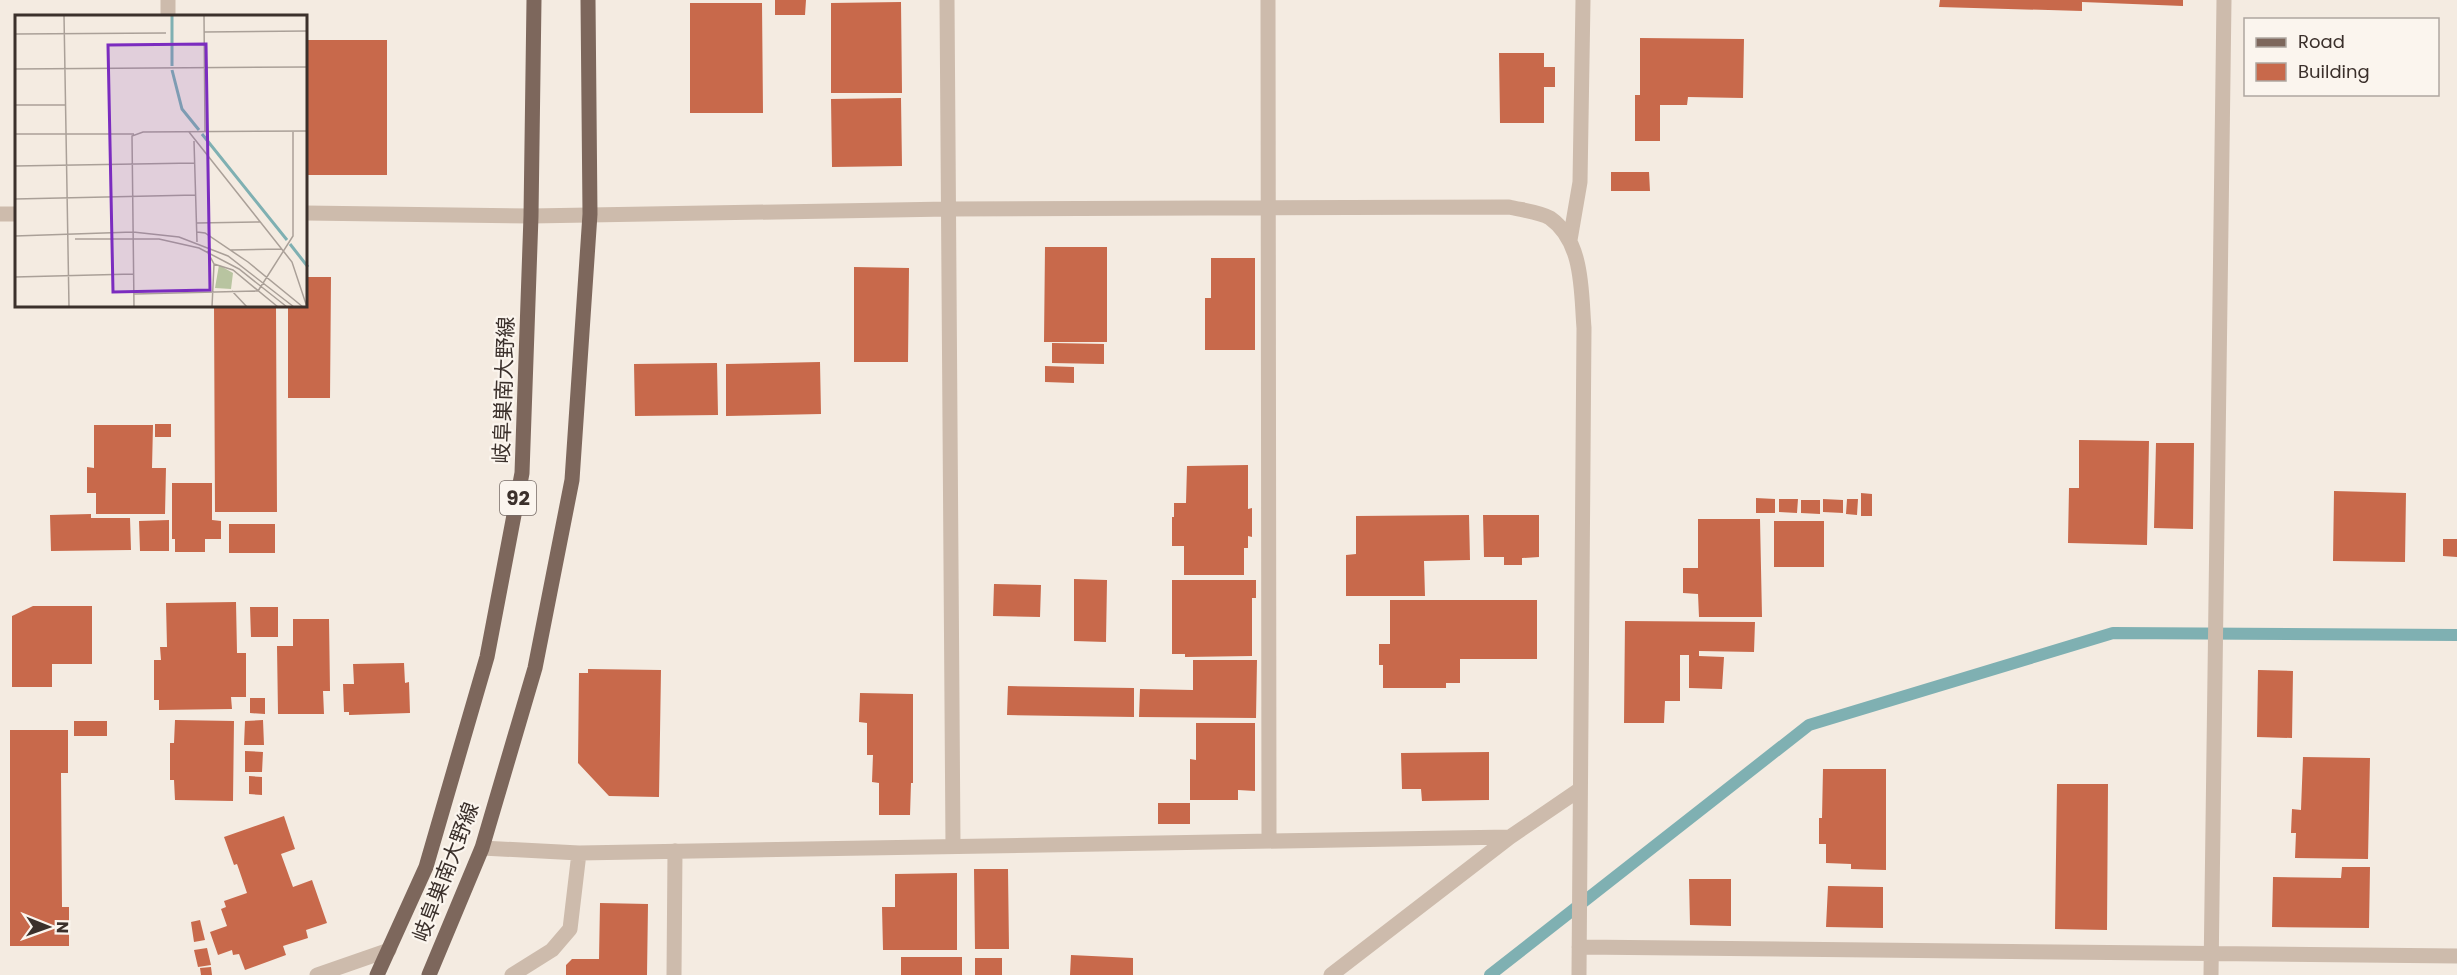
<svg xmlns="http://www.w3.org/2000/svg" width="2457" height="975" font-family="Poppins,'Noto Sans JP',sans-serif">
<rect width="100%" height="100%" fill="#f4ebe1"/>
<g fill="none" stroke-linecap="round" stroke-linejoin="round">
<path stroke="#7fb0b2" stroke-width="12" d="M1490,975L1809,725L2113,633L2457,635"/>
</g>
<path fill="#c8694b" d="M775,0H806L805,15H775Z
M1940,0H2183V6L2082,2V11L1939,7Z
M901,2L902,93H831V3Z
M690,3H762L763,113H690Z
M1640,38L1744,39L1743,98L1688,97L1687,105H1660V141H1635V95H1640Z
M306,40H387V175H306Z
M1499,53H1544V67H1555V87H1544V123H1500Z
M901,98L902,166L832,167L831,99Z
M1611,172H1649L1650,191H1611Z
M1045,247H1107V342H1044Z
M1211,258H1255V350H1205V298H1211Z
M854,267L909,268L908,362H854Z
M306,277H331L330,398H288V306H306Z
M214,306H276L277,512H215Z
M1052,343L1104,344V364L1052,363Z
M820,362L821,414L726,416V364Z
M717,363L718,415L635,416L634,364Z
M1045,366L1074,367V383L1045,382Z
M155,424H171V437H155Z
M94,425H153L152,468H166L165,514H96V493H87V467L94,468Z
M2079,440L2149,441L2147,545L2068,543L2069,488H2079Z
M2156,443H2194L2193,529L2154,528Z
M1248,465V509L1252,508V537L1248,536V548H1244V575H1184V546H1172V517H1174V503H1186L1187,466Z
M172,483H212V520L221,521V539H205V552H175V539H172Z
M2334,491L2406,493L2405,562L2333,561Z
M1861,493L1872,494V516H1861Z
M1756,498L1775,499V513H1756Z
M1779,499H1798L1797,513L1779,512Z
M1823,499L1843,500V513L1823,512Z
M1847,499H1858L1857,515L1846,514Z
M1801,500H1820V514L1801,513Z
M91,514V518H130L131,550L51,551L50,515Z
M1469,515L1470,560L1424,561L1425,596H1346V555L1356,554V516Z
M1483,515H1539V557L1522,558V565H1504V557H1484Z
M1698,519H1760L1762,617H1699L1698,594L1683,593V568H1698Z
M169,520V551H140L139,521Z
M1774,521H1824V567H1774Z
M229,524H275V553H229Z
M2443,539H2457V557L2443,556Z
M1074,579L1107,580L1106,642L1074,641Z
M1172,580H1256V598H1252V656L1185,657V654H1172Z
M994,584L1041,585L1040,617L993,616Z
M1390,600H1537V659H1460V683H1446V688H1383V665H1379V644H1390Z
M236,602L237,653H246V697H231L232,709L159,710V700H154V660H161L160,647H167L166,603Z
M33,606H92V664H52V687H12V616Z
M250,607H278V637H251Z
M293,619H329L330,691H323L324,714H278L277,646H293Z
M1625,621L1755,622L1754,652L1699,651V656L1724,657L1722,689L1689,688V655H1680V701H1665L1664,723H1624Z
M1193,660H1257L1256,718L1139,717L1140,689L1193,690Z
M404,663L405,683L409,682L410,713L349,715V712H344L343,684H354L353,664Z
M588,669L661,670L659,797L609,796L578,763L579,673H588Z
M2258,670L2293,671L2292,738L2257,737Z
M1008,686L1134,688V717L1007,715Z
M860,693L913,694V783H911L910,815H879V783L872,782L873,755H867V723L859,722Z
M250,698H265V714L250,713Z
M175,720L234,721L233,801L175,800L174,780H170V743H174Z
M263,720L264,745H244L245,721Z
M74,721H107V736H74Z
M1196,723H1255V791L1238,790V800H1190V759L1196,760Z
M10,730H68V773H61L62,907H69V946H10Z
M245,751L263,752L262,772H245Z
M1489,752V800L1422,801L1421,789H1402L1401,753Z
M2303,757L2370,758L2368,859L2295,858L2296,833H2291L2292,809L2301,810Z
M1823,769H1886V870L1851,869V864L1826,863V844H1819V818H1822Z
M249,776L262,777V795L249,794Z
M2057,784H2108L2107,930L2055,929Z
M1158,803H1190V824H1158Z
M284,816L295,849L281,854L293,887L312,880L327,923L306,930L308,938L283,946L286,955L245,970L239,954L233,955L232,950L218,955L210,932L227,926L221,909L226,907L224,901L247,893L237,864L234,865L224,837Z
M2342,867H2370L2369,928L2272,927L2273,877L2341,878Z
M974,869H1008L1009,949H975Z
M957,873V950H883L882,907H895V874Z
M1689,879H1731V926L1690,925Z
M1828,886L1883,887V928L1826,927Z
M600,903L648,904L647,975H566V965L572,959H599Z
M200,920L205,940L194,942L191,922Z
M207,948L211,965L198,967L194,950Z
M1071,955L1133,958V975H1070Z
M901,957H962V975H901Z
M975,958H1002V975H975Z
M211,967L212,975H201L200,968Z"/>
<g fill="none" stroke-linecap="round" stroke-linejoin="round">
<path stroke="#cdbbac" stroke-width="15" d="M168,0V16
M947,0L953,846
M1268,0L1269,840
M306,213L531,216L949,209L1509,207C1521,210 1540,212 1550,218C1584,242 1581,293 1584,328L1579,975
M0,214H16
M1570,240L1580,182L1583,0
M482,848L579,853L1510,837
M1579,947L2457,956
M317,975L389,950
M512,975L552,950L570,929L579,853
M674,975L675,851
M1331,975L1510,837L1579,790
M2211,975L2224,0"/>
<path stroke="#7d675c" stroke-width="15" d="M377,975L426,867L487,657L522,473L531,216L534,0
M429,975L482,848L535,668L572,480L590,214L588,0"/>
</g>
<g text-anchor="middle" stroke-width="4.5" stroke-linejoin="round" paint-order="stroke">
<rect fill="#fbf5ee" stroke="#756b66" stroke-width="1.5" x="500" y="481" width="36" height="34" rx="4.5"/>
<g font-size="20" font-weight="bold" fill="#3b302b">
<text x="518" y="505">92</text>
</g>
<g font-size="21" fill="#3b302b" stroke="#fbf5ee">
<text transform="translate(504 390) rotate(-88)" y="7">岐阜巣南大野線</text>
<text transform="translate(446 872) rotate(-69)" y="7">岐阜巣南大野線</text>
</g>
</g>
<g transform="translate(15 15)">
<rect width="292" height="292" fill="#f4ebe1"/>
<path d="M204,250L218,258L216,274L200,273Z" fill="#b8c4a0"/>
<path fill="none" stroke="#7fb0b2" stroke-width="3" d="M157,0V51M157,55L167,94L184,115M187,119L272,225M275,229L293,252"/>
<path fill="none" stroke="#aaa098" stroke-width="1.5" d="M49,0L54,292M189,0L190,117M189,17L293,16M0,19L151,18M0,54L293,52M0,90H51M174,117L277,247L292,292M0,119H119M179,126L182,227M0,151L180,148M0,184L181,180M182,208L245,207M182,217L190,218L233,247L288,292M0,221L118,217L164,222L213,241L279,292M60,224H144L184,233L224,254L272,292M215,235L267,234M192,236L199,249L197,292M199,249L218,255L263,292M0,262L118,259M217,276L232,292M243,276L278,221V116M119,279L243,276M119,292L117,121L128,117L293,116"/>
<path fill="#7b2cbf" fill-opacity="0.15" stroke="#7b2cbf" stroke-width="3" d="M191,29L195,275L98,277L93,30Z"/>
<rect width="292" height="292" fill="none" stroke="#3b302b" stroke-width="3"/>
</g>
<rect x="2244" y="18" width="195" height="78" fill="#fbf5ee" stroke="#aea6a0" stroke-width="1.5"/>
<rect x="2256" y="38" width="30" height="9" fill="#7d675c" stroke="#aea6a0" stroke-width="1.5"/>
<text x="2298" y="48" font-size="18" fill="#3b302b">Road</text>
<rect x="2256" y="63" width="30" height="18" fill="#c8694b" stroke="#aea6a0" stroke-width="1.5"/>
<text x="2298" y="78" font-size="18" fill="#3b302b">Building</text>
<g transform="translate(48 927) rotate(91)" stroke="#fbf5ee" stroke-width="4.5" paint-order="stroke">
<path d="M0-4.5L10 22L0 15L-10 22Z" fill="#3b302b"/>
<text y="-9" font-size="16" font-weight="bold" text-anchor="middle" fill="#3b302b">N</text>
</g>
</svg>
